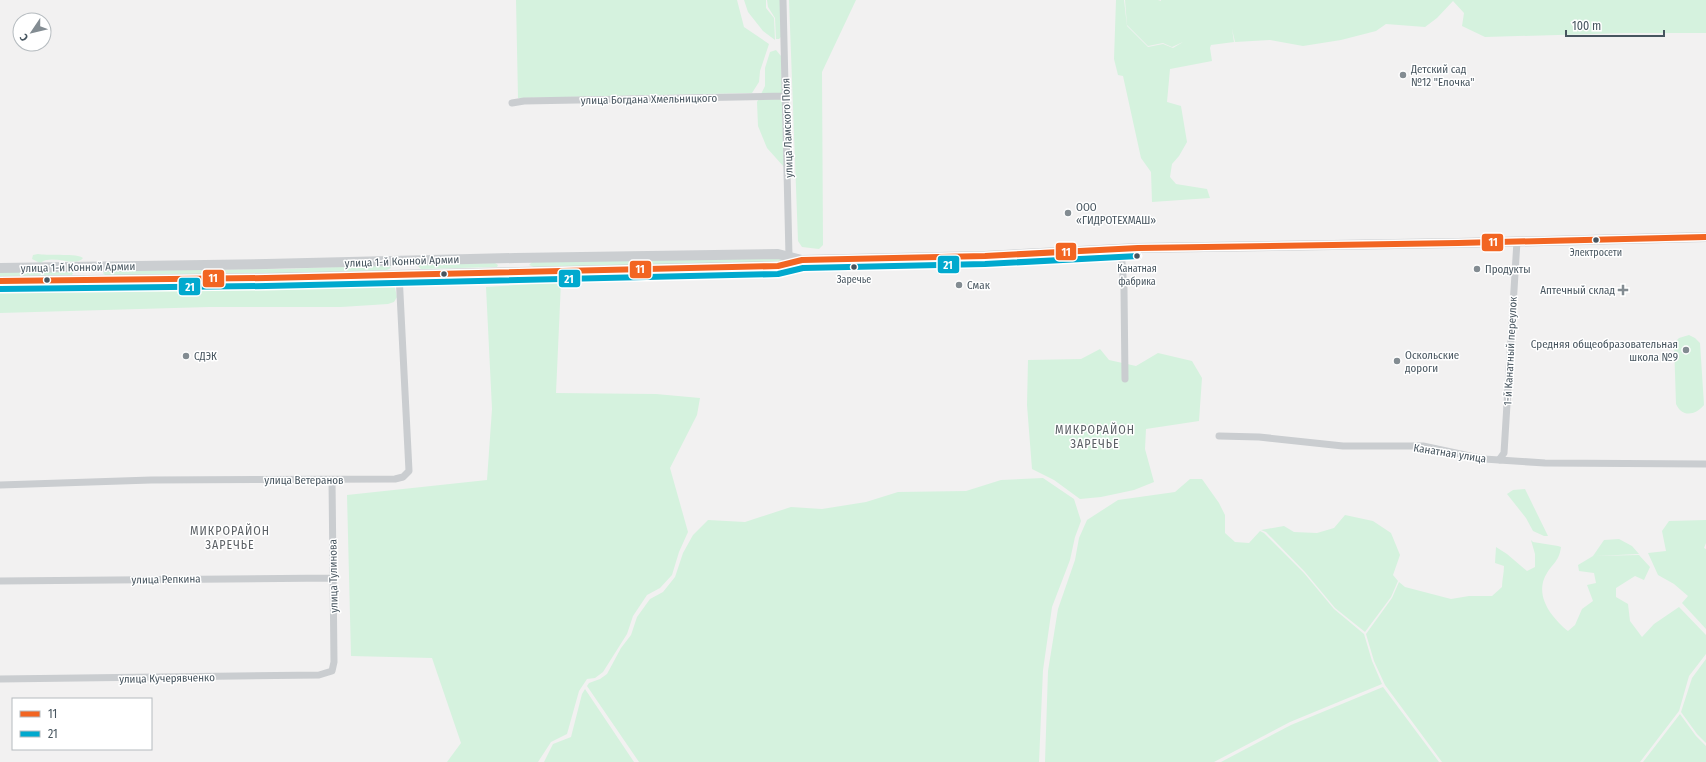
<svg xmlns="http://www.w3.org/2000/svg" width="1706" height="762" font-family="'Fira Sans Condensed',sans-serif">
<rect width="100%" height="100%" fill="#f2f1f1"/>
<path fill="#d5f2de" d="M516,0H737L744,27L769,44L760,71L759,82L752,93L518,98Z
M744,0H766V8L774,18L775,40L763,31L748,12Z
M767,0H780L781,37L779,39H776L775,18L768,7Z
M789,0H856L822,72L823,245L819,249L802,247L798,241Z
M1116,0H1124L1127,26L1148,47L1163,44L1173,48L1183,42L1172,47L1163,43L1148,46L1127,25L1125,0H1158L1161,1V0H1706V33H1626L1485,37L1462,26L1464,13L1453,1L1437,18L1425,27L1386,24L1376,31L1341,40L1303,46L1270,40L1235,42L1232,29L1234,42L1211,45L1210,48L1212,61L1170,69L1167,102L1181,106L1187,142L1179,156L1172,164L1170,177L1176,184L1207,189L1210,198L1152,202L1151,172L1141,158L1123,76L1118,75L1114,59Z
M776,50L781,56L784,167L767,148L758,126L757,102L765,86V68L770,52Z
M38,254C48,256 78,253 83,258C76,268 52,253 40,263L32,259L33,255Z
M780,258L781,260L773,262L534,267L529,265L532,262Z
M495,263L498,265L497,267L421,269L418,266L419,265Z
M389,265L391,268L387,270L292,273L105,275L103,273L106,271L284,269Z
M0,272H72L73,273L72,275L0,276Z
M356,281L394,283L397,297L394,302L388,304L341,307H209L0,313V289L24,286L106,284C118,288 129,289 141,284Z
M561,282L556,393L656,394L700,398L697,415L670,468L688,532L679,552L672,575L660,588L647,595L633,616L627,634L603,672L595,678L587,679L579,691L567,734L551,742L538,762H447L461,743L432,658L351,656L347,495L487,480L492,409L486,287Z
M1689,335L1695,338L1700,343L1704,405C1696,415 1682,418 1676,404L1674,343L1679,338Z
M1100,349L1109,360L1136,366L1158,353L1192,361L1202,378L1199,421L1146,429L1145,449L1154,482L1134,490L1101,497L1080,499L1054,480L1032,469L1027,405L1028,360L1081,359Z
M1043,478L1074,499L1081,521L1075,537L1070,560L1052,607L1043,670L1039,762H639L587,686L589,683L600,679L607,674L621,648L631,635L637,617L650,599L663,592L675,577L683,553L693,535L708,520L745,522L791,507L822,509L866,502L898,492L966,491L1001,480Z
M1190,479H1202L1219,503L1225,515V533L1235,542L1249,543L1260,531L1264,533L1304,573L1334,609L1364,634L1372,661L1382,684L1290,722L1214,762H1045L1048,671L1058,609L1075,560L1079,538L1087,520L1118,500L1175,492Z
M1525,489L1548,536H1544L1533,531L1526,518L1507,494L1513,490Z
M1345,515L1373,521L1391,533L1400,555L1393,575L1398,581L1391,597L1365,632L1335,608L1305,572L1266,532L1261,530L1284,526L1294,532L1317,533L1334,528Z
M1706,520V543L1704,548L1706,549V629L1682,603L1688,596L1674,584L1658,575L1648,553L1666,551L1662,531L1669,521Z
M1619,539L1632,546L1639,554L1595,556L1639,555L1650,567L1644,580L1635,576L1616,588V597L1628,604L1630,621L1642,637L1654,624L1679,607L1706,635V654L1689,676L1679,711L1640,762H1442L1385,685L1374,661L1366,634L1392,598L1399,582L1405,587L1451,599L1469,596H1492L1502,587C1502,580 1504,573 1504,566L1495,563L1496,547L1507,554L1527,571L1535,567V554L1531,540L1533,542L1558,546L1561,547C1559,561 1554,562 1547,573C1533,595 1552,618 1568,631L1575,625L1582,609L1593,601L1587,585L1596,583L1594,573L1579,571L1578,565L1593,556L1604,540Z
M1706,659V743L1697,734L1681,712L1692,678Z
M1383,687L1439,762H1221L1291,725Z
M585,689L634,762H544L553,744L571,737L582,694Z
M1680,714L1696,736L1706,746V762H1643Z"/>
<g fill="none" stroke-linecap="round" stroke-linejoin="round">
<path stroke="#cacdd0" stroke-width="7" d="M783,0L789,256
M512,103L524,101L786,96
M1121,249L1124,289L1125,379
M1219,436L1259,437L1343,446H1423L1484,459L1545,463L1706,464
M1499,460L1504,453L1517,241
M0,485L151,480L395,479L403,477L409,471L399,274
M0,581L333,578
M0,679L319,675L332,671L334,662L332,480"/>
<path stroke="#cbced1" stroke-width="10" d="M0,268L266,264L515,258L778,254L802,260
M0,281L266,278L778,266L802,260L985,256L1138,248L1458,243L1706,237"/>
<defs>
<path id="bus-1" d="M0,281L266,278L778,266L802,260L985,256L1138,248L1458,243L1706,237"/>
<path id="bus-2" d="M0,289L266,286L778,274L803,268L985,264L1138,256"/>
</defs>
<use href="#bus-1" stroke="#fff" stroke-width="9"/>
<use href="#bus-2" stroke="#fff" stroke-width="9"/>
<use href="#bus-1" stroke="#f26522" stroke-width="6"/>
<use href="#bus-2" stroke="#00a9ce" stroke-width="6"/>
</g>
<g fill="#838c92" stroke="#fff" stroke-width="1.5">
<circle cx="1403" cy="75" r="4"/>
<circle cx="1068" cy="213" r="4"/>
<circle cx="1477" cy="269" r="4"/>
<circle cx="959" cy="285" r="4"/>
<path d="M1621 284h4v4h4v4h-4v4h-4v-4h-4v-4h4z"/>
<circle cx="1686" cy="350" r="4"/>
<circle cx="186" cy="356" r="4"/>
<circle cx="1397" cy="361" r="4"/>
</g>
<g fill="#47555f" stroke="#fff" stroke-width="1.5">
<circle cx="1596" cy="240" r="3.5"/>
<circle cx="1137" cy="256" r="3.5"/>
<circle cx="854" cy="267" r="3.5"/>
<circle cx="444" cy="274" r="3.5"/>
<circle cx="47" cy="280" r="3.5"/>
</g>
<g text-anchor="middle" stroke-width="3" stroke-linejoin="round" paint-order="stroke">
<g font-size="10" fill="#47555f" stroke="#fff">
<text x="1596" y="256">Электросети</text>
<text x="1137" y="272">Канатная<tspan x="1137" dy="13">фабрика</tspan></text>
<text x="854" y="283">Заречье</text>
</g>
<g font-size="11" fill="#47555f" stroke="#fff" text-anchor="start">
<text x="1411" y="73">Детский сад<tspan x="1411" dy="13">№12 "Елочка"</tspan></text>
<text x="1076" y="211">ООО<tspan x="1076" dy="13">«ГИДРОТЕХМАШ»</tspan></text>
<text x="1485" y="273">Продукты</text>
<text x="967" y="289">Смак</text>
<text x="1615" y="294" text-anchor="end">Аптечный склад</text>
<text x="1678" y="348" text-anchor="end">Средняя общеобразовательная<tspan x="1678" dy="13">школа №9</tspan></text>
<text x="1405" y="359">Оскольские<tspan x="1405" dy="13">дороги</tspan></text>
<text x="194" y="360">СДЭК</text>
</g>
<g font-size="11" fill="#47555f" stroke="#fff">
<text transform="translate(649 99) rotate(-1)" y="4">улица Богдана Хмельницкого</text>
<text transform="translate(787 128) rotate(-92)" y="4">улица Ламского Поля</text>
<text transform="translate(402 261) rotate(-2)" y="4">улица 1-й Конной Армии</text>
<text transform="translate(78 267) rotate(-1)" y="4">улица 1-й Конной Армии</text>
<text transform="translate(1510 351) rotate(-87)" y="4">1-й Канатный переулок</text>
<text transform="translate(1450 453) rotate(9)" y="4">Канатная улица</text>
<text x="304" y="484">улица Ветеранов</text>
<text transform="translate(333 576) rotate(-91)" y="4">улица Тулинова</text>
<text transform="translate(166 579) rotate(-1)" y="4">улица Репкина</text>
<text transform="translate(167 678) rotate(-1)" y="4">улица Кучерявченко</text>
</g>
<g font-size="12" letter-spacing="1" fill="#5c6166" stroke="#fff">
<text x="1095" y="434">МИКРОРАЙОН<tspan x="1095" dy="14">ЗАРЕЧЬЕ</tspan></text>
<text x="230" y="535">МИКРОРАЙОН<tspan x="230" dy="14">ЗАРЕЧЬЕ</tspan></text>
</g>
</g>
<g stroke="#fff" stroke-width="1.5">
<rect x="1481" y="233" width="23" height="19" rx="4" fill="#f26522"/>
<rect x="1055" y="242" width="22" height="19" rx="4" fill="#f26522"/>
<rect x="937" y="255" width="23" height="19" rx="4" fill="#00a9ce"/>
<rect x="629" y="260" width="23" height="19" rx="4" fill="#f26522"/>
<rect x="202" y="269" width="23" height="19" rx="4" fill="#f26522"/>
<rect x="558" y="269" width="23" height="19" rx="4" fill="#00a9ce"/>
<rect x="178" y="277" width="23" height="19" rx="4" fill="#00a9ce"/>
</g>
<g font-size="11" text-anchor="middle" font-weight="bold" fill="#fff">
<text x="1493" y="246">11</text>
<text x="1066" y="256">11</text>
<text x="948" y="269">21</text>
<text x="640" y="273">11</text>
<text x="213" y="282">11</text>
<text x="569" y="283">21</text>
<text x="190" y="291">21</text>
</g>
<rect x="12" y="698" width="140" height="52" fill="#ffffff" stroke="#b5bbbf"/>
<rect x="20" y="711" width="20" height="6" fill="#f26522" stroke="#b5bbbf"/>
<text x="48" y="718" font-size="12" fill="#47555f">11</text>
<rect x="20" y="731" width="20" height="6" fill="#00a9ce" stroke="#b5bbbf"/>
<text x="48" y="738" font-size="12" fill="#47555f">21</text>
<g transform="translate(32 32) rotate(235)"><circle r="19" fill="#ffffff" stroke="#b5bbbf"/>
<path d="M0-3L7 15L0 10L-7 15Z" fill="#838c92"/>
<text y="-6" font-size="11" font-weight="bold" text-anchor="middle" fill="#47555f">С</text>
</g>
<path d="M1566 30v6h98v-6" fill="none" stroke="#47555f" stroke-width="2"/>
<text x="1572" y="30" font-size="12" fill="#47555f" stroke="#ffffff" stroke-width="3" paint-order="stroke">100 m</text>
</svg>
